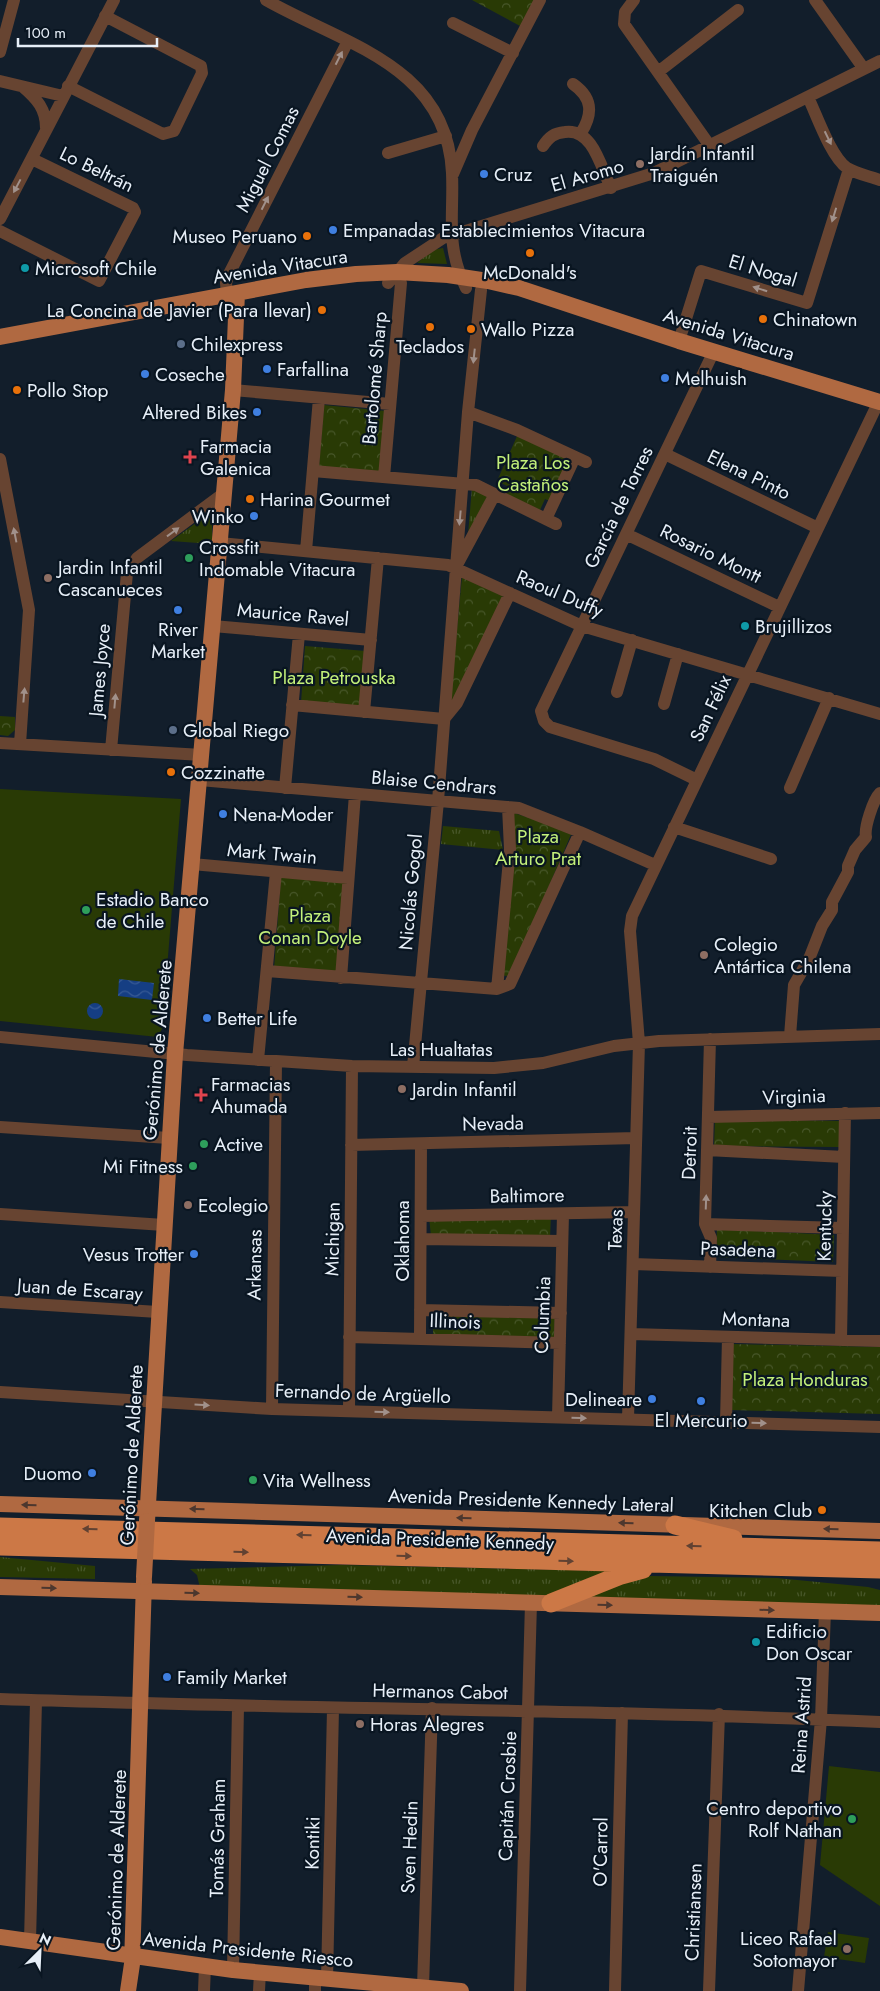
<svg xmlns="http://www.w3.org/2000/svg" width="880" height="1991" font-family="Jost,sans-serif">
<defs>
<pattern id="grass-tufts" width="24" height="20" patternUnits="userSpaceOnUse" patternTransform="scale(1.25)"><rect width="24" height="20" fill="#293a05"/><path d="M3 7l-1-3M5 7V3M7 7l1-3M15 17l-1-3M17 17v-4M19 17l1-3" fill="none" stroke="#48572a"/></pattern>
<pattern id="forest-crowns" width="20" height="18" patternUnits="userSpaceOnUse" patternTransform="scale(1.25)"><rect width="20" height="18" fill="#293a05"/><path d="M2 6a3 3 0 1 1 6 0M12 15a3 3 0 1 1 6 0" fill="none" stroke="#48572a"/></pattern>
<pattern id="water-waves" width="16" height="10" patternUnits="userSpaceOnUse" patternTransform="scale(1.25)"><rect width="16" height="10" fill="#153e83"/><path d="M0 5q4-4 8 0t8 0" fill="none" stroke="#375a95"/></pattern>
</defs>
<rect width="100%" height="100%" fill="#121e2b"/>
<path fill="url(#grass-tufts)" d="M443,248L447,264L417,263L433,250Z
M472,487L488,495L468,535Z
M212,514V544L171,541L207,515Z
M443,826L499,831L503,850L441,844Z
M0,1557L95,1566V1579L0,1577Z
M341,1565L617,1571L548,1598L200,1588L197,1575L190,1569Z
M650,1576L777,1578L868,1587L880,1590V1607L575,1600L628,1580Z"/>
<path fill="url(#forest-crowns)" d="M472,0H536L522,27Z
M324,405L386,411L380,472L319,466Z
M518,434L571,459L552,502L545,499L540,510L504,494L507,486L497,481Z
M462,577L503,596L449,710Z
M305,646L366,651L362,707L301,703Z
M0,716L15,717V730L8,736L0,735Z
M508,811L572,832L510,977L502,975Z
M281,877L346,882L338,974L274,969Z
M715,1119L842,1121V1147L714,1146Z
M551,1215L550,1238L431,1236L429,1217Z
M717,1229L834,1235L833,1262L716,1257Z
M433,1312L555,1315L554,1341L433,1336Z
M732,1344L880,1347V1414L730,1410Z"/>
<path fill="#293a05" d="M0,789L181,799L162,1029L158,1037L0,1021Z
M829,1766L880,1772V1906L820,1865Z
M828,1932L869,1938L865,1963L824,1957Z"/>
<path fill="url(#water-waves)" d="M119,979L154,983L152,1000L118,996Z
M87 1011a8 8 0 1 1 16 0a8 8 0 1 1-16 0Z"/>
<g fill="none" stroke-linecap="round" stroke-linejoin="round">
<path stroke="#674431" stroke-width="12" d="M266,0C343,44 447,65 452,173C454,217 445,245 466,288
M634,0L625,12L624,24L710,146
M815,0L864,69
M453,23L513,53
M0,52L14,0
M658,72L738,10
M0,81L63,96
M573,84C593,98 593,114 581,133
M68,86L163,134L174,131L202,73L201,66L105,16
M23,87C37,99 46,109 46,128
M808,97C817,116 831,157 847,168C857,174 869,176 880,180
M543,146C549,137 554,133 565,132C593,128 601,168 611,188
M388,153L446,136
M453,174L472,130L540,0
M0,219L114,0
M0,231L99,281L135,212L133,208L32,159
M388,283L405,263L443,238L654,173L880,61
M227,295L226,283L229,274L348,41
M679,341L701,271L807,303L849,169
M233,390L390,404
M468,412L517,430L586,462
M665,454L818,528
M0,459L29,610L20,744
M313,471L476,485L556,524
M384,477L401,283
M546,519L575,457
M626,534L779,607
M220,543L448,565L582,626L880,714
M306,551L319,398
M457,565L495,494
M213,626L371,640
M617,692L632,640
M664,704L678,654
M292,705L444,719L457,703L510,593
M364,712L378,558
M0,743L202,755
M111,750L127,573L137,558L224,493
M200,780L519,808L580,832L655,865
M697,780L654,759L550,727L544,721L541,711L714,351
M285,788L299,634
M790,788L829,698
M674,827L771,859
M192,864L348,878
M267,971L497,989L510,984L580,832
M341,978L355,794
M497,989L510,849L508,807
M790,1036L794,985L809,959L822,926L832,910V902L848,872V866L855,850L866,837C864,828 873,800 880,793
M0,1037L187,1055L352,1066L494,1068L543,1063L614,1046L659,1041L880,1034
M258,1060L276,872
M413,1067L438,801L468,412L481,290
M708,1117L880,1113
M0,1127L169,1138
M351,1145L636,1138
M707,1150L844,1157
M0,1214L164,1225
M421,1216L634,1212
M705,1224L843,1228
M421,1239L562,1241
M633,1264L842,1271
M710,1267L711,1238L705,1224L710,1039
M0,1302L158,1312
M420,1310L561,1313
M631,1334L880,1341
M349,1337L560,1343
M420,1338L421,1144
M841,1340L845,1113
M0,1392L272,1409L880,1427
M272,1409L276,1062
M349,1411L352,1066
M558,1417L563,1214
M628,1419L639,1043L630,931L632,916L879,401
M726,1422L728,1337
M0,1699C293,1709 587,1709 880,1722
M30,1941L36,1701
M233,1970L238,1707
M327,1979L333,1709
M423,1987L432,1708
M204,1991L205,1966
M259,1991L260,1972
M315,1991V1977
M520,1991L531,1603
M615,1991L622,1713
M709,1991L719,1714
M798,1991L821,1719L825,1611"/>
<path stroke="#b06941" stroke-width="16" d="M0,337L306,280L356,274L397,272L448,275L488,281L519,288L679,341L880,402
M0,1504L880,1531
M147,1521L175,1054L233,390L237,293
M0,1587L880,1613
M0,1937L233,1970L461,1991
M128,1991L132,1964L144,1581"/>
<path stroke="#cc7846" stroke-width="19" d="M675,1525L733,1539
M0,1527L880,1551
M0,1546L880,1569
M551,1603L621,1575L643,1569"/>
<path stroke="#b06941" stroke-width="16" d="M144,1577L147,1521"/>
</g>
<defs><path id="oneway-solid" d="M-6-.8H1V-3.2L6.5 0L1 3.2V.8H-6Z" transform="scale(1.25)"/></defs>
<g fill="#a1918b">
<use href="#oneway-solid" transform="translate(339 58) rotate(-63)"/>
<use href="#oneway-solid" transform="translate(828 138) rotate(64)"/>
<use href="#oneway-solid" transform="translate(17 186) rotate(118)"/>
<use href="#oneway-solid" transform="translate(265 203) rotate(-63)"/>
<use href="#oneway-solid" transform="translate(834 215) rotate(107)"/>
<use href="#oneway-solid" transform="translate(760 289) rotate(-163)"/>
<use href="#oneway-solid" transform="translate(474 356) rotate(96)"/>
<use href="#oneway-solid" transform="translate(460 518) rotate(95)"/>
<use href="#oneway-solid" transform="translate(173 532) rotate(-36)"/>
<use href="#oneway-solid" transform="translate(15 535) rotate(-101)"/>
<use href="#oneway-solid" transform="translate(24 695) rotate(-85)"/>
<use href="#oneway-solid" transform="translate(115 701) rotate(-85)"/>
<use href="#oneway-solid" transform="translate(706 1202) rotate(-88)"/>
<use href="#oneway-solid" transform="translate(202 1405) rotate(4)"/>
<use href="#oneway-solid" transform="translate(382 1412) rotate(2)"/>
<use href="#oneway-solid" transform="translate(579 1418) rotate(2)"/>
<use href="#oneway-solid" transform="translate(759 1423) rotate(2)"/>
</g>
<g fill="#4c372e">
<use href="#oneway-solid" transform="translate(29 1505) rotate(-179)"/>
<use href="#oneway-solid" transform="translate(197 1509) rotate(-178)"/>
<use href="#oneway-solid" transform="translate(464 1518) rotate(-178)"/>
<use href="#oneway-solid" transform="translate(626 1523) rotate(-178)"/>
<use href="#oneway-solid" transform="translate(831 1529) rotate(-178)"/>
<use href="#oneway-solid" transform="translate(49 1588) rotate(1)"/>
<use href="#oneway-solid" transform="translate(192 1593) rotate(2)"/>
<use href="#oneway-solid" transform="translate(355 1597) rotate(2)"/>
<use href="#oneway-solid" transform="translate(605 1605) rotate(2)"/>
<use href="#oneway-solid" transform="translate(767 1610) rotate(2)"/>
</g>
<g fill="#614232">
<use href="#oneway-solid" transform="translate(90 1529) rotate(-178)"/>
<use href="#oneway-solid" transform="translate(304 1535) rotate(-178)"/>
<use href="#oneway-solid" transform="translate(694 1546) rotate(-178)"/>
<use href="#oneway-solid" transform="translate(241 1552) rotate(1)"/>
<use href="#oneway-solid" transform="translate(404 1556) rotate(1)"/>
<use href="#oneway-solid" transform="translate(566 1561) rotate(1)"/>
</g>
<g fill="#8d6e63" stroke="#091521" stroke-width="2">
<circle cx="640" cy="164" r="5"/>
<circle cx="48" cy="578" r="5"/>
<circle cx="704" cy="955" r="5"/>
<circle cx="402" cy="1089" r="5"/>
<circle cx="188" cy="1205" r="5"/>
<circle cx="360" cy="1724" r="5"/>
<circle cx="847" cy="1949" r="5"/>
</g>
<g fill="#3f7fe0" stroke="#091521" stroke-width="2">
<circle cx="484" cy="174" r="5"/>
<circle cx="333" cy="230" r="5"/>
<circle cx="267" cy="369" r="5"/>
<circle cx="145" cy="374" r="5"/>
<circle cx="665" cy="378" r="5"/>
<circle cx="257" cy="412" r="5"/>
<circle cx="254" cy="516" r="5"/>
<circle cx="178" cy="610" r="5"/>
<circle cx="223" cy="814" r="5"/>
<circle cx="207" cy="1018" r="5"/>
<circle cx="194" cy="1254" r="5"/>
<circle cx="652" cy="1399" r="5"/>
<circle cx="701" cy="1401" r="5"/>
<circle cx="92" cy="1473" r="5"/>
<circle cx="167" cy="1677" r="5"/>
</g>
<g fill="#e8710a" stroke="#091521" stroke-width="2">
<circle cx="307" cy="236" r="5"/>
<circle cx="530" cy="253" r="5"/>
<circle cx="322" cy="310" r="5"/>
<circle cx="763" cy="319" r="5"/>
<circle cx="430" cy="327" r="5"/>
<circle cx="471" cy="329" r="5"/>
<circle cx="17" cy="390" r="5"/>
<circle cx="250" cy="499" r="5"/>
<circle cx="171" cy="772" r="5"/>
<circle cx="822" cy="1510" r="5"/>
</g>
<g fill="#0f9aa8" stroke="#091521" stroke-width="2">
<circle cx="25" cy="268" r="5"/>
<circle cx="745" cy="626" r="5"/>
<circle cx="756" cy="1642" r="5"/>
</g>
<g fill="#5c6f8a" stroke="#091521" stroke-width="2">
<circle cx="181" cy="344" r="5"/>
<circle cx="173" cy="730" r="5"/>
</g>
<g fill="#e0444e" stroke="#091521" stroke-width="2">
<path d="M187.5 449.5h5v5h5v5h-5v5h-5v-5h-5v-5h5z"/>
<path d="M198.5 1087.5h5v5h5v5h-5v5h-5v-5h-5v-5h5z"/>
</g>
<g fill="#2e9e5b" stroke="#091521" stroke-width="2">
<circle cx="189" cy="558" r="5"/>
<circle cx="86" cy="910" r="5"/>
<circle cx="204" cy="1144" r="5"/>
<circle cx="193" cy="1166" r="5"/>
<circle cx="253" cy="1480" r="5"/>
<circle cx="852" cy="1819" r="5"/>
</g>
<g text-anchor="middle" stroke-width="4.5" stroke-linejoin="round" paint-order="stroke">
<g font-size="19" fill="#e7eff8" stroke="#091521" text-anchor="start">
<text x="650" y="160">Jardín Infantil<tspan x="650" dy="22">Traiguén</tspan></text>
<text x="494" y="181">Cruz</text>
<text x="343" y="237">Empanadas Establecimientos Vitacura</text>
<text x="297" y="243" text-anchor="end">Museo Peruano</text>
<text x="35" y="275">Microsoft Chile</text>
<text x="530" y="279" text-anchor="middle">McDonald's</text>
<text x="312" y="317" text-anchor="end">La Concina de Javier (Para llevar)</text>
<text x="773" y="326">Chinatown</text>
<text x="481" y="336">Wallo Pizza</text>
<text x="191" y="351">Chilexpress</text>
<text x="430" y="353" text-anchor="middle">Teclados</text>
<text x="277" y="376">Farfallina</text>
<text x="155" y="381">Coseche</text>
<text x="675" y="385">Melhuish</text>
<text x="27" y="397">Pollo Stop</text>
<text x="247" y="419" text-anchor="end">Altered Bikes</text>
<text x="200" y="453">Farmacia<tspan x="200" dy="22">Galenica</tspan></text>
<text x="260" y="506">Harina Gourmet</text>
<text x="244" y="523" text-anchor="end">Winko</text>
<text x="199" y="554">Crossfit<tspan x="199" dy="22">Indomable Vitacura</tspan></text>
<text x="58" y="574">Jardin Infantil<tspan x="58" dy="22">Cascanueces</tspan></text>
<text x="755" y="633">Brujillizos</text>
<text x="178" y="636" text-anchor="middle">River<tspan x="178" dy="22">Market</tspan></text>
<text x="183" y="737">Global Riego</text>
<text x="181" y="779">Cozzinatte</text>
<text x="233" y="821">Nena-Moder</text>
<text x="96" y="906">Estadio Banco<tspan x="96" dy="22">de Chile</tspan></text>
<text x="714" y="951">Colegio<tspan x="714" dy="22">Antártica Chilena</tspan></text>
<text x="217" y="1025">Better Life</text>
<text x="211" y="1091">Farmacias<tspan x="211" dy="22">Ahumada</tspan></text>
<text x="412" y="1096">Jardin Infantil</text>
<text x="214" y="1151">Active</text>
<text x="183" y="1173" text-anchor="end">Mi Fitness</text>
<text x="198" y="1212">Ecolegio</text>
<text x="184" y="1261" text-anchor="end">Vesus Trotter</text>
<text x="642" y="1406" text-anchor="end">Delineare</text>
<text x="701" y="1427" text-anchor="middle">El Mercurio</text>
<text x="82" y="1480" text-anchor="end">Duomo</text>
<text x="263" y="1487">Vita Wellness</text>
<text x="812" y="1517" text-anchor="end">Kitchen Club</text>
<text x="766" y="1638">Edificio<tspan x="766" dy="22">Don Oscar</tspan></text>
<text x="177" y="1684">Family Market</text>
<text x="370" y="1731">Horas Alegres</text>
<text x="842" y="1815" text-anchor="end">Centro deportivo<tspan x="842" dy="22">Rolf Nathan</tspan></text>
<text x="837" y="1945" text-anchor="end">Liceo Rafael<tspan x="837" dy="22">Sotomayor</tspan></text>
</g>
<g font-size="19" fill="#e7eff8" stroke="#091521">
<text transform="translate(267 159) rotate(-63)" y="7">Miguel Comas</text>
<text transform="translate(97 169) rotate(26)" y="7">Lo Beltrán</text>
<text transform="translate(587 175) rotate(-16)" y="7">El Aromo</text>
<text transform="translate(280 266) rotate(-9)" y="7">Avenida Vitacura</text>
<text transform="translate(763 270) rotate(17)" y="7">El Nogal</text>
<text transform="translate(729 334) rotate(17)" y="7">Avenida Vitacura</text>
<text transform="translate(374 378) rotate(-85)" y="7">Bartolomé Sharp</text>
<text transform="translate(749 474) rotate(26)" y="7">Elena Pinto</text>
<text transform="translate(618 507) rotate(-64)" y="7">García de Torres</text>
<text transform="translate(711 553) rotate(26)" y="7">Rosario Montt</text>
<text transform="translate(560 593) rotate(23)" y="7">Raoul Duffy</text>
<text transform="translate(293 614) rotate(5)" y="7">Maurice Ravel</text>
<text transform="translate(99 670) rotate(-85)" y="7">James Joyce</text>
<text transform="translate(710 708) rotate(-65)" y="7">San Félix</text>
<text transform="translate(434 782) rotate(5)" y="7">Blaise Cendrars</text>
<text transform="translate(272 853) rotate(5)" y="7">Mark Twain</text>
<text transform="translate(410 892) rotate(-85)" y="7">Nicolás Gogol</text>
<text x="441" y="1056">Las Hualtatas</text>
<text transform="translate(157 1050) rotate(-85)" y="7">Gerónimo de Alderete</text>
<text transform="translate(794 1096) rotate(-2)" y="7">Virginia</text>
<text transform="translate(493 1123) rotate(-1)" y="7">Nevada</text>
<text transform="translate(689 1153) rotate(-88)" y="7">Detroit</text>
<text transform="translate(527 1195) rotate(-1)" y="7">Baltimore</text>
<text transform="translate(824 1226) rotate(-89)" y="7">Kentucky</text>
<text transform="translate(615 1230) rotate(-88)" y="7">Texas</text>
<text transform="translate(332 1239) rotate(-89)" y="7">Michigan</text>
<text transform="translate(402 1241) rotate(-90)" y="7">Oklahoma</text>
<text transform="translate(738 1249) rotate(2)" y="7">Pasadena</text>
<text transform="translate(254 1265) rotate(-89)" y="7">Arkansas</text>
<text transform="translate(80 1289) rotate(4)" y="7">Juan de Escaray</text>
<text transform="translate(542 1315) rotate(-88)" y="7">Columbia</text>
<text transform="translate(756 1319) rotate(2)" y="7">Montana</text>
<text transform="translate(455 1321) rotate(2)" y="7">Illinois</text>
<text transform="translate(363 1393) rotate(2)" y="7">Fernando de Argüello</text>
<text transform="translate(131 1455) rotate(-87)" y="7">Gerónimo de Alderete</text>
<text transform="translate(531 1500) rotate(2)" y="7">Avenida Presidente Kennedy Lateral</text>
<text transform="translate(440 1539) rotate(2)" y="7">Avenida Presidente Kennedy</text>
<text transform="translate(440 1691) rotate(1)" y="7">Hermanos Cabot</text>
<text transform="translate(801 1725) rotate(-86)" y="7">Reina Astrid</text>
<text transform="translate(507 1796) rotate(-88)" y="7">Capitán Crosbie</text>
<text transform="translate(217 1838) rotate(-89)" y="7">Tomás Graham</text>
<text transform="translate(312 1843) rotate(-89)" y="7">Kontiki</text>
<text transform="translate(409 1847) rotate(-88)" y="7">Sven Hedin</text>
<text transform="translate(600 1852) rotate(-89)" y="7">O'Carrol</text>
<text transform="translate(116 1860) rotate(-88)" y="7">Gerónimo de Alderete</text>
<text transform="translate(693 1912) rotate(-88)" y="7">Christiansen</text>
<text transform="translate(248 1949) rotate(6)" y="7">Avenida Presidente Riesco</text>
</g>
<g font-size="19" fill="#c3f07a" stroke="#091521">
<text x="533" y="469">Plaza Los<tspan x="533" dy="22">Castaños</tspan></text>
<text x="334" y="684">Plaza Petrouska</text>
<text x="538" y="843">Plaza<tspan x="538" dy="22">Arturo Prat</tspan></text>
<text x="310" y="922">Plaza<tspan x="310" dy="22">Conan Doyle</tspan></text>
<text x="805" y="1386">Plaza Honduras</text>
</g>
</g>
<g transform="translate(40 1951) rotate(24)" stroke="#091521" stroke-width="4" paint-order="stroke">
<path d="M0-4L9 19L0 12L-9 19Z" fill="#e7eff8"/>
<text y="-8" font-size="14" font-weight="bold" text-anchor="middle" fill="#e7eff8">N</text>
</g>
<path d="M18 38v8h139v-8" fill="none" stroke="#e7eff8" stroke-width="2.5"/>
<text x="25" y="38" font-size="15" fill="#e7eff8" stroke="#091521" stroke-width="4" paint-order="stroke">100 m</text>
</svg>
